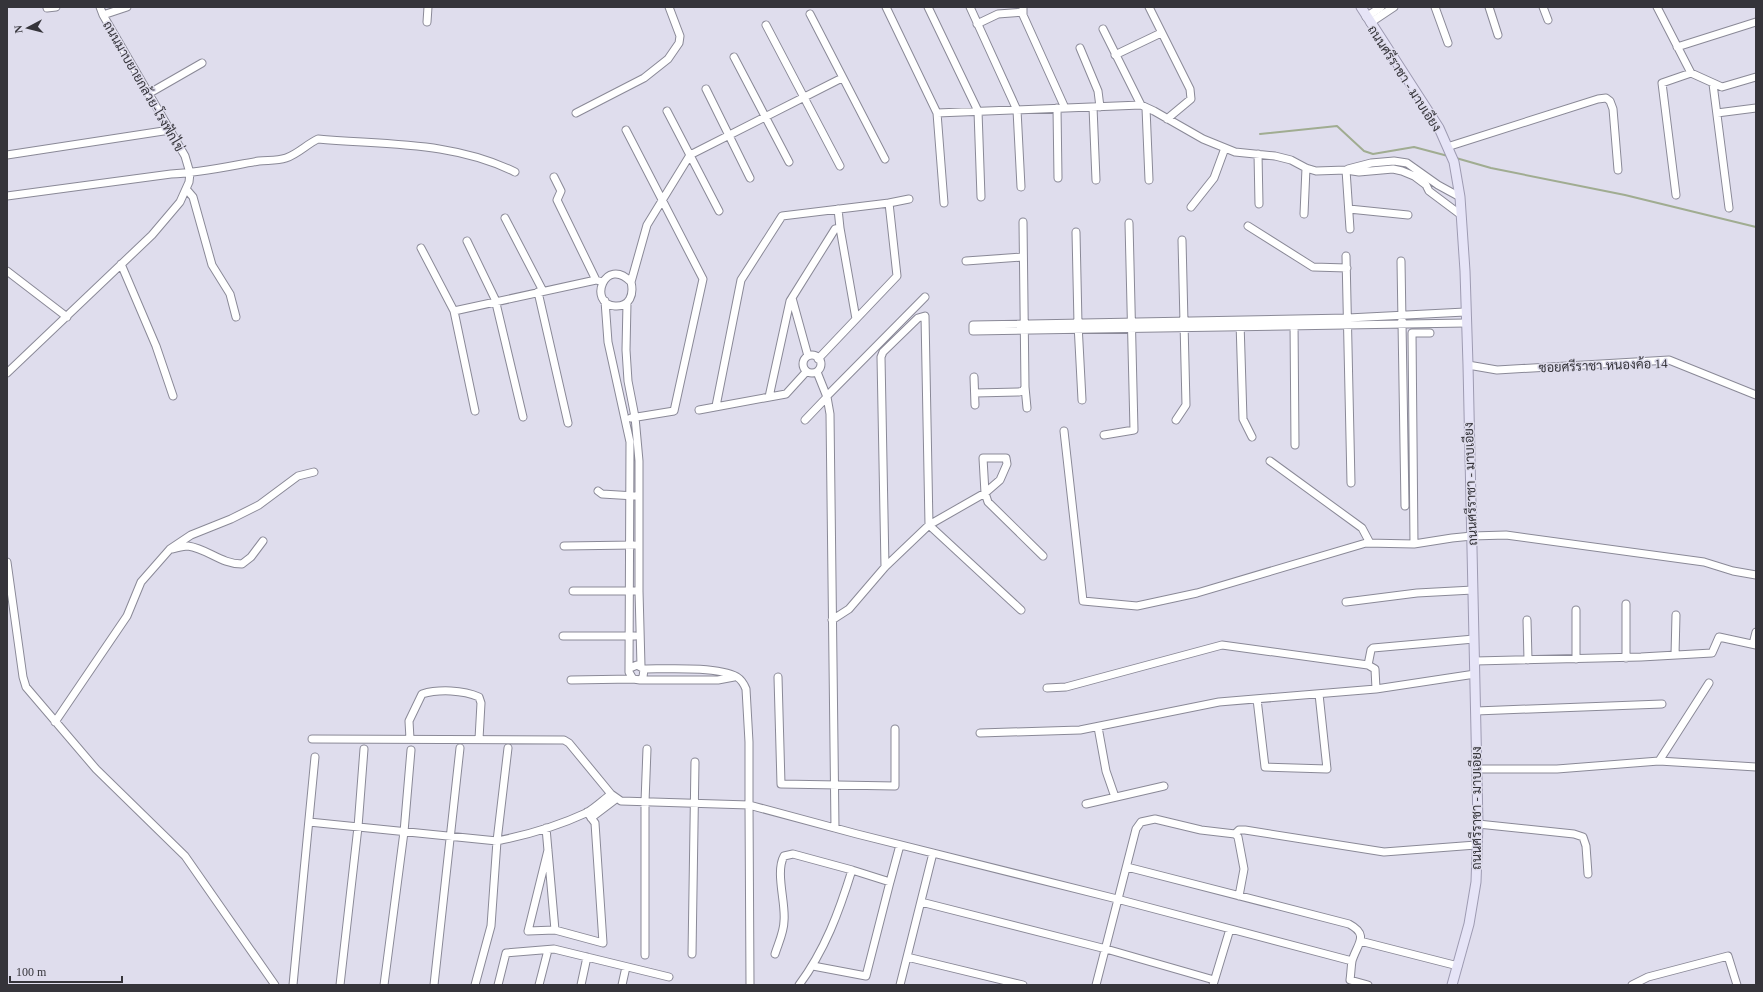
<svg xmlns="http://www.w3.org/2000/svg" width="1763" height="992" font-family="'Times New Roman',Sarabun,serif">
<rect width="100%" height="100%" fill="#dfdded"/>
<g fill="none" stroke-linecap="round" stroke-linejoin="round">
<path stroke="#a0ac91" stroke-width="2" d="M1260,134L1337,126L1364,151L1373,154L1414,147L1448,156
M1456,158L1491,168L1625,195L1756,227"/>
<defs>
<path id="minor" d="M886,7L937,113L944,203
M928,7L978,111L981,197
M970,7L1017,110L1021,187
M1023,7V15L1065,108
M1149,7L1190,89L1191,99L1167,119
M1435,7L1448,43
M1489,7L1498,35
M1543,7L1548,20
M1657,7L1691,73L1722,87L1756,77
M47,8L56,7
M810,14L885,159
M103,15L127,7
M1366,17L1381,7
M427,22L428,7
M1370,23L1394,7
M977,24L998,14L1023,12
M766,25L840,166
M1103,29L1141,105
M1677,47L1756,22
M1080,48L1098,91L1100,107
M1115,55L1161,33
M734,57L789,162
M1713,84L1729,208
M706,89L750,178
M148,94L202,63
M1093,107L1096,180
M1057,108L1058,178
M1146,108L1149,180
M667,111L719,211
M576,113L644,78L668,59L679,43L680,36L669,7
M937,113L1141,105L1154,111L1203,139L1235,152L1275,156L1291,160L1306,168L1316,171L1346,170L1359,172L1393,169L1402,171L1414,176L1426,185L1429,191L1461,215
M1717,113L1756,108
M626,130L703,279L674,411L631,418
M1447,147L1598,99L1606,98L1610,101L1613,109L1618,170
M1258,154L1259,204
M7,155L170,130
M1348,169L1371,163L1394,161L1407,163L1438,185L1460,197
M1346,170L1350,229
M554,177L561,191L557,200L596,280
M187,190L193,197L212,265L230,294L236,317
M1676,195L1662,83L1691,73
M7,196L171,174C200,173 230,166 259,161C268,160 277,161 286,158C298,154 307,144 318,139C384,145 453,141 515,172
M1191,207L1214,178L1225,148
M1349,209L1408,215
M1304,214L1306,168
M505,218L543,291
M1248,226L1313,267L1347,268
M840,228L856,319
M1076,232L1078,324L1082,400
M467,241L495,299L523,417
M421,248L454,311L475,411
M1346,256L1351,483
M966,261L1023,257
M1401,261L1405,506
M121,264L156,346L173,396
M7,271L67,317
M631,282C605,255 587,304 615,306C630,307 634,294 631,282L647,225L690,155L842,78
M538,292L568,423
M792,298L808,356
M605,301L608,342L630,442L629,672L633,679L640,680L643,677L644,669L637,665L630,668
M627,303L626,350L628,381L635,417L639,461V591L641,666
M454,311L596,280L603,282
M1465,312L1348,318L973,325V331L1466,323
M1294,321L1295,445
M1240,322L1243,419L1252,437
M803 364a9 9 0 1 1 18 0a9 9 0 1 1-18 0Z
M818,359L897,276L889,203L909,199
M1468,365L1497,370L1669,360L1756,395
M817,372L827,397L830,414L835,828
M7,373L152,235L180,202L189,182L190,173L185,156L103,15L100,7
M974,377L975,405
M1025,387L1027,408
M975,393L1019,392L1023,391L1025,387L1023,222
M827,396L925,297
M769,397L790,301L835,229L840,228L838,209
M716,406L741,280L782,216L889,203
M699,410L786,394L806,372
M805,420L827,397
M1176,420L1186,405L1182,240
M1064,431L1083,601L1137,606L1197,593L1366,543L1414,544L1452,538L1472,536L1506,535L1704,562L1733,571L1756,575
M1104,435L1134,430L1129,223
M1270,461L1362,528L1370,543
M598,491L602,494L635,496
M1414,544L1412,333H1430
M564,546L634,545
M172,549C177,548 183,546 188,546C208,549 221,564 242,564L251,557L263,541
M7,562L23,677L26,687L96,769L185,856L275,985
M885,567L881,357L883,352L918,318L925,316L929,525L1021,610
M573,591H635
M1346,602L1417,593L1473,590
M1626,604V658
M1576,610V659
M832,620L849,609L885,567L929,525L985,493L1000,480L1007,464L1006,458H983L985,493L988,502L1043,556
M1527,620L1528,660
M563,636H635
M1753,644L1756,632
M1675,655L1676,615
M1475,661L1641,657L1712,653L1719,637L1756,645
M1368,665L1371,650L1373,648L1474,639
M778,677L781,784L895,786V729
M571,680L633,679
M640,680H718L734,677
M1047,688L1066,687L1222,645L1368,665L1375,669L1376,689
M1257,699L1265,767L1327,769L1319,694
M1476,711L1662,704
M55,722L127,616L141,582L170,549L191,535L231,519L259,505L298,476L314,472
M1098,727L1106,771L1115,797
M980,733L1080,730L1219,702L1376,689L1475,674
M312,739L564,740L569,743L611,794L621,801L749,805V742L746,689C744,684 742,680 737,677C717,666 667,669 644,669
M410,739L409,721L422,694C439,689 463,690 479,697L481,703L479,739
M1659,761L1709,683
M1477,769H1557L1659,761L1756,767
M1086,804L1164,786
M591,818L616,799
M309,822L497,841C527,835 558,826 586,813C595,808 603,800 611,794
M1478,824L1574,834L1583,837L1586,846L1588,874
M546,828L555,930L528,931L548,850
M1235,834L1239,830H1245L1384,852L1476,845
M1127,867L1349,924C1370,935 1357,944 1352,961C1351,967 1351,973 1350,980L1368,985
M921,902L1106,949L1214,980
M555,930L603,943L595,823L587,812
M1360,941L1458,966
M692,954L695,762
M775,954C778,944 784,932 784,921C786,903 775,872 784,856L793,854L852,870
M645,955V802L647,749
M907,957L1023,985
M813,966L866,976L890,882
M293,985L315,757
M340,985L358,827L364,749
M384,985L404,832L411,750
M434,985L460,748
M475,985L491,926L497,841L508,748
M498,985L506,953L554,949L669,977
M539,985L548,950
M581,985L587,957
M622,985L626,967
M750,985L749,805L857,834L1117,899L1352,961
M799,985C825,950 839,912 852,870L890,882L900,845
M900,985L933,853
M1096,985L1136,829L1141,822L1155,819L1201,830L1235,834L1238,837L1244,869L1239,896
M1213,985L1230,929
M1632,985L1648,977L1728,956L1737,985"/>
<path id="major" d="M1361,7L1439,128L1454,162L1460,197L1465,271L1468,365L1478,824L1476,882L1469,924L1452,985"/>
</defs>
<use href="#minor" stroke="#8a8997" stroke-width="9"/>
<use href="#major" stroke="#9e9bb2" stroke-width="11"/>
<use href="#minor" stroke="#fff" stroke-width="7"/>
<use href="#major" stroke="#e6e4f7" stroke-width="9"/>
</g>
<g text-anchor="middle" stroke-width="3" stroke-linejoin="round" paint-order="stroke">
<g font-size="13" fill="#35343a" stroke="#dfdded">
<text transform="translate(1405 78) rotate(57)" y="5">ถนนศรีราชา - มาบเอียง</text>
<text transform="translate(144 86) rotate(60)" y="5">ถนนมาบยายกล้วย-โรงฟักไข่</text>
<text transform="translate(1603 365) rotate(-2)" y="5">ซอยศรีราชา หนองค้อ 14</text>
<text transform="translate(1470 484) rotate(-92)" y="5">ถนนศรีราชา - มาบเอียง</text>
<text transform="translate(1476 808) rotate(-90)" y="5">ถนนศรีราชา - มาบเอียง</text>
</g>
</g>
<rect width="1763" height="992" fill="none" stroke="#35343a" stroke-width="16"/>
<g transform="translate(28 28) rotate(263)" stroke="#dfdded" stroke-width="3" paint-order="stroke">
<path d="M0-3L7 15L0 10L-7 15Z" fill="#35343a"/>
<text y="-6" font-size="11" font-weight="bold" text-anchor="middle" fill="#35343a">N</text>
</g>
<path d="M10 976v6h112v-6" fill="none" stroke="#35343a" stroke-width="2"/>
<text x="16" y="976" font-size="12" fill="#35343a" stroke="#dfdded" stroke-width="3" paint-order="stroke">100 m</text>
</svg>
